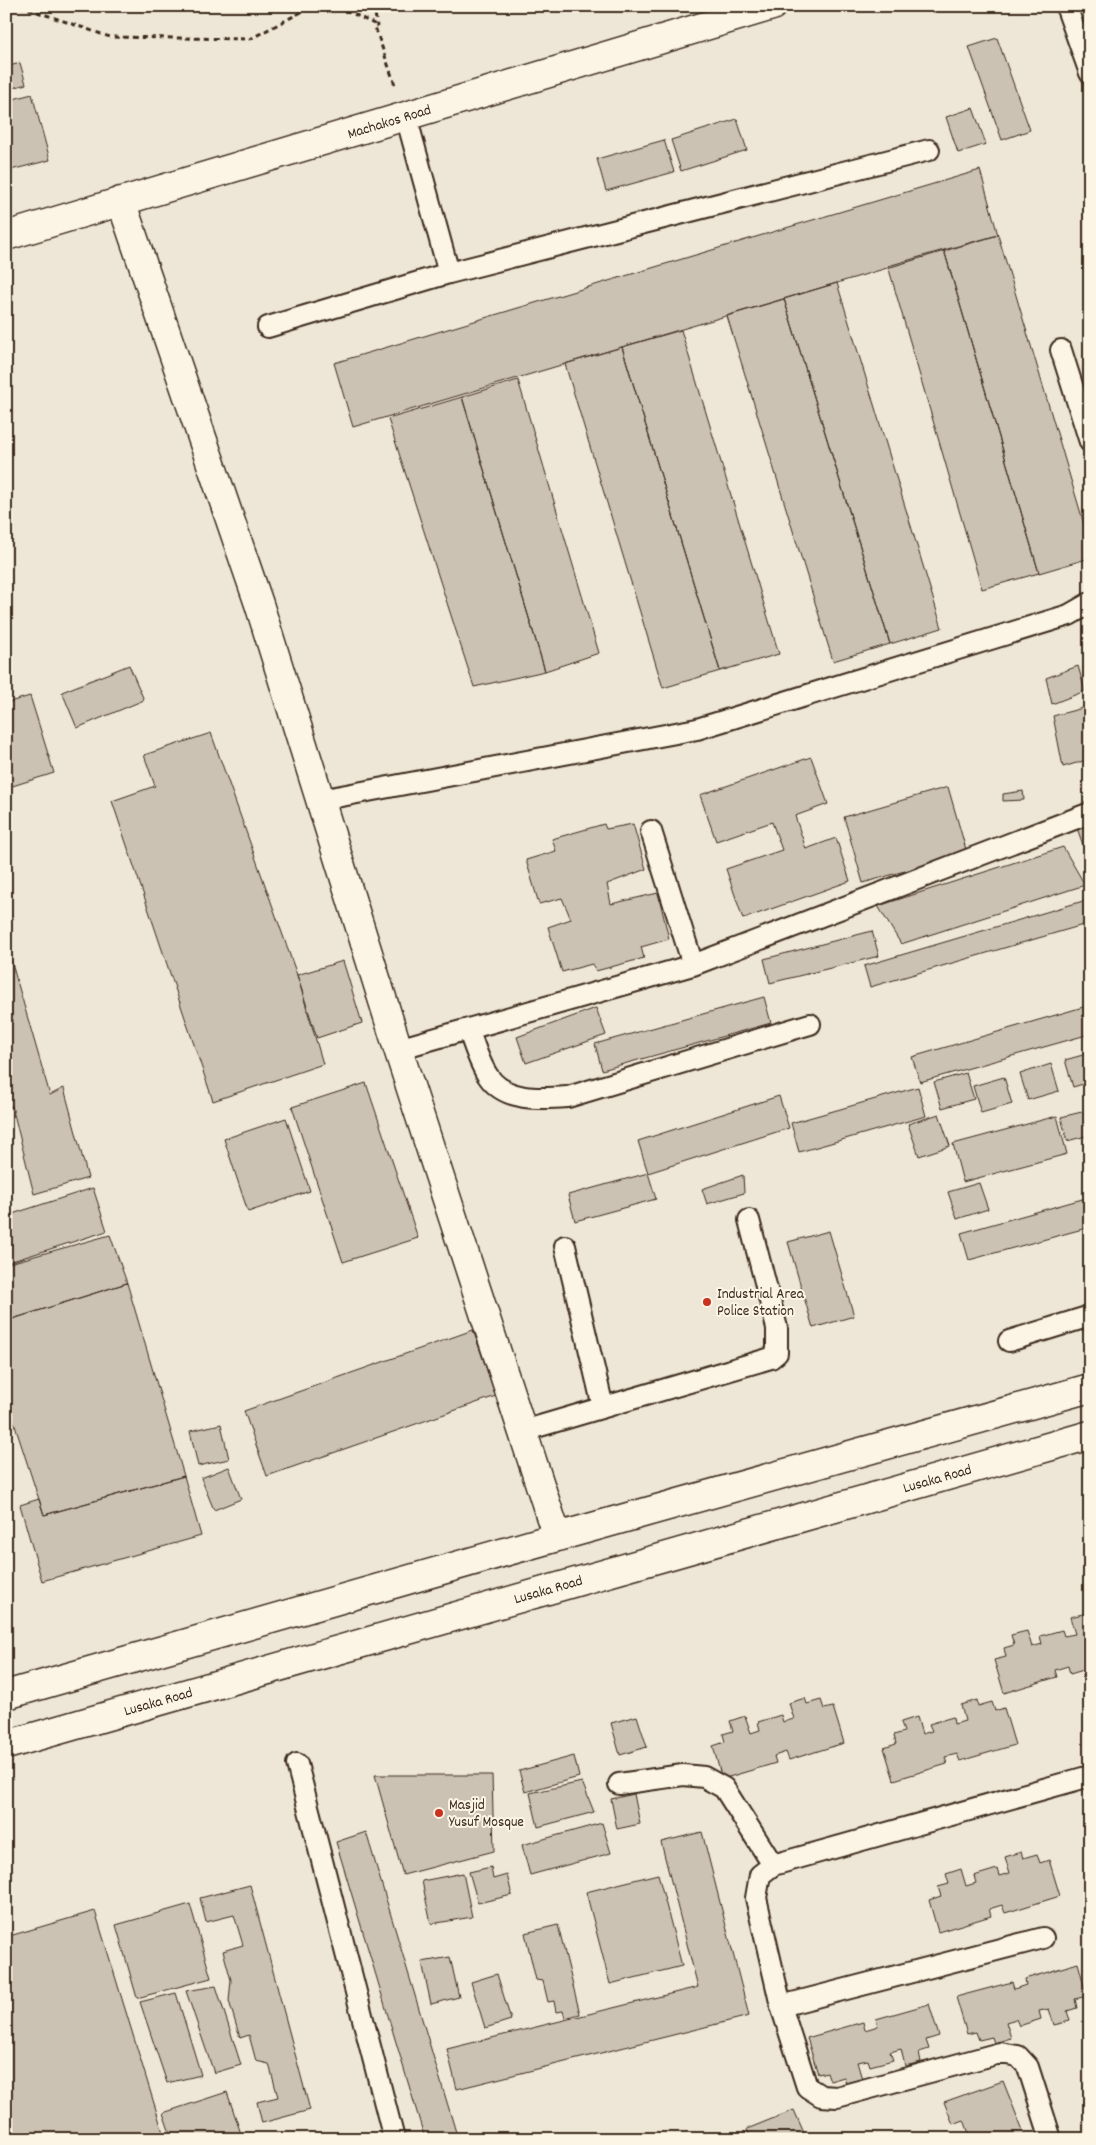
<svg xmlns="http://www.w3.org/2000/svg" width="1096" height="2145" font-family="Dekko,sans-serif">
<rect width="100%" height="100%" fill="#fcf5e5"/>
<filter id="ink" filterUnits="userSpaceOnUse"><feTurbulence type="fractalNoise" baseFrequency=".02" numOctaves="2"/><feDisplacementMap in="SourceGraphic" scale="10" xChannelSelector="R" yChannelSelector="G"/><feConvolveMatrix kernelMatrix="1 2 1 2 8 2 1 2 1" color-interpolation-filters="sRGB"/></filter>
<g filter="url(#ink)">
<path fill="#eee6d6" d="M6,6H1090V2139H6Z"/>
<path fill="#ccc2b3" stroke="#3b2a1e" d="M560,6H572L561,11Z
M997,38L1030,130L1002,140L969,47Z
M20,63L26,84L6,90V67Z
M32,94L50,160L7,171L6,101Z
M973,108L986,144L958,153L946,117Z
M737,119L747,150L681,171L671,140Z
M664,140L674,172L606,191L597,159Z
M980,170L998,235L353,427L334,363Z
M998,235L1090,544V558L1039,573L944,250Z
M944,250L1039,573L982,589L888,266Z
M837,283L942,628L890,644L784,299Z
M784,299L890,644L833,661L727,316Z
M681,330L779,654L720,671L622,347Z
M622,347L720,671L663,688L565,364Z
M518,380L599,653L545,671L462,397Z
M462,397L545,671L474,687L388,419Z
M129,665L144,700L77,728L62,692Z
M1078,666L1085,691L1052,704L1046,678Z
M30,696L54,773L6,788V703Z
M1090,706V759L1063,767L1053,716Z
M211,733L297,975L323,1064L213,1101L112,801L155,786L144,755Z
M811,757L828,804L795,816L806,849L836,838L850,881L743,919L726,869L782,850L772,822L716,841L700,795Z
M948,787L967,853L863,883L844,817Z
M1023,791L1024,800L1003,801V794Z
M1090,821V865L1076,825Z
M604,824L606,829L633,824L646,869L607,884L611,904L658,893L669,939L641,947L644,958L596,971L592,964L562,972L548,927L571,919L562,898L539,904L526,860L556,851L552,839Z
M1063,847L1085,885L901,944L878,906Z
M1090,899V923L870,987L864,966Z
M872,931L879,956L770,983L764,959Z
M6,943L50,1095L64,1088L88,1178L34,1194L12,1106L6,1108Z
M343,961L362,1023L317,1038L297,975Z
M764,997L771,1023L602,1070L595,1044Z
M1090,1005V1034L920,1082L912,1057Z
M596,1008L606,1035L526,1063L517,1037Z
M1090,1053V1082L1073,1087L1065,1060Z
M1051,1064L1059,1091L1028,1100L1020,1074Z
M966,1073L974,1099L942,1108L934,1082Z
M1004,1077L1012,1104L981,1113L973,1086Z
M366,1083L418,1238L343,1262L292,1107Z
M918,1087L926,1116L799,1152L791,1123Z
M779,1096L789,1128L648,1173L638,1141Z
M1090,1110V1135L1067,1141L1061,1117Z
M939,1114L950,1146L919,1156L908,1124Z
M1057,1116L1067,1154L963,1182L953,1144Z
M286,1118L310,1191L248,1212L224,1139Z
M648,1173L656,1199L575,1221L568,1195Z
M743,1175L744,1193L707,1204L702,1189Z
M979,1183L988,1209L957,1219L948,1192Z
M93,1188L107,1231L6,1263V1216Z
M1086,1198L1090,1210V1227L969,1260L961,1233Z
M829,1231L854,1316L813,1328L788,1242Z
M110,1235L127,1283L6,1321V1264Z
M127,1283L184,1476L44,1515L6,1398V1321Z
M473,1330L496,1396L267,1476L244,1411Z
M221,1424L229,1459L198,1466L190,1431Z
M229,1467L241,1499L214,1510L201,1478Z
M184,1476L201,1536L42,1581L20,1505L39,1499L44,1515Z
M1087,1613L1090,1618V1668L1070,1674L1068,1666L1055,1670L1057,1677L1004,1693L994,1660L1006,1657L1004,1648L1014,1645L1011,1635L1027,1631L1032,1647L1042,1644L1040,1636L1062,1630L1064,1636L1075,1634L1070,1617Z
M805,1698L807,1704L821,1700L824,1709L833,1707L844,1743L789,1760L786,1752L774,1756L776,1763L722,1779L713,1746L725,1742L723,1734L733,1731L730,1721L745,1716L751,1733L760,1730L758,1722L781,1715L783,1722L794,1719L789,1703Z
M977,1700L978,1706L992,1702L995,1711L1004,1708L1015,1745L960,1761L957,1754L945,1757L947,1764L894,1780L884,1748L896,1744L894,1735L904,1732L901,1722L917,1717L922,1734L932,1731L929,1724L953,1717L954,1724L965,1721L961,1705Z
M637,1716L647,1747L620,1755L611,1723Z
M574,1756L579,1777L525,1792L519,1771Z
M375,1775H492L494,1851L403,1875Z
M582,1782L594,1812L538,1827L530,1793Z
M634,1794L640,1824L617,1829L611,1799Z
M602,1823L611,1853L530,1875L522,1845Z
M366,1832L458,2139H425L336,1842Z
M702,1832L749,2016L457,2089L447,2049L698,1987L661,1842Z
M1021,1852L1023,1858L1037,1854L1040,1863L1049,1860L1060,1896L1005,1913L1002,1905L989,1909L991,1916L938,1932L929,1900L941,1896L938,1887L949,1884L946,1874L961,1869L966,1886L976,1883L974,1876L997,1869L999,1876L1010,1873L1005,1857Z
M491,1867L493,1879L507,1875L512,1895L478,1903L469,1872Z
M463,1873L472,1917L431,1924L422,1881Z
M658,1874L682,1966L610,1984L586,1892Z
M250,1885L310,2110L262,2123L257,2102L278,2097L269,2064L256,2061L249,2035L240,2038L229,2001L231,1980L223,1951L243,1945L234,1915L206,1922L200,1898Z
M190,1904L211,1978L137,1998L116,1925Z
M95,1911L164,2136L156,2139H6V1937Z
M558,1925L580,2014L565,2018L563,2011L556,2012L554,2001L548,2002L543,1981L536,1980L525,1933Z
M450,1957L459,1997L431,2004L422,1962Z
M1078,1963L1087,1996L1075,1999L1077,2008L1067,2011L1070,2021L1054,2025L1049,2009L1039,2011L1041,2019L1019,2026L1016,2019L1006,2022L1011,2038L994,2043L992,2037L979,2040L976,2032L967,2034L956,1997L1012,1982L1014,1989L1026,1985L1025,1979Z
M497,1974L511,2020L485,2028L471,1982Z
M216,1986L241,2065L214,2073L186,1991Z
M176,1993L201,2075L167,2083L140,2002Z
M929,2004L939,2036L926,2040L929,2049L919,2052L921,2062L905,2066L901,2049L890,2052L893,2060L870,2066L868,2060L857,2062L862,2079L846,2083L844,2077L830,2081L827,2072L818,2074L807,2038L863,2022L865,2030L878,2026L876,2019Z
M1003,2081L1026,2139H971L964,2120L953,2124L944,2102Z
M227,2092L242,2137L172,2139L163,2113Z
M794,2110L804,2133L790,2139H751L747,2129Z
M1090,2134V2139H1081L1080,2136Z"/>
<g fill="none" stroke-linecap="round" stroke-linejoin="round">
<defs>
<path id="service" d="M1066,6L1090,73
M406,116L449,273
M268,327L449,273L929,150
M1061,350L1090,442
M320,800L697,729L1069,615L1090,603
M651,831L693,965
M468,1029C474,1044 479,1063 488,1076C505,1102 541,1099 568,1097L810,1024
M398,1049L693,965L1090,813
M565,1246L603,1407
M1009,1341L1090,1316
M523,1431L771,1358L777,1353V1328L749,1220
M297,1764L394,2139
M619,1784L683,1775L704,1777L724,1788L773,1865
M781,2006L1043,1938
M1051,2139L1028,2067L1018,2056L1000,2053L837,2097L821,2096L807,2087L781,2006L756,1898L760,1875L773,1865L1090,1776"/>
<path id="minor" d="M121,201L259,604L398,1049L557,1537
M6,236L772,6"/>
<path id="secondary" d="M6,1695L557,1537L1090,1388
M6,1745L1090,1435"/>
</defs>
<use href="#service" stroke="#3b2a1e" stroke-width="24"/>
<use href="#minor" stroke="#3b2a1e" stroke-width="31"/>
<use href="#secondary" stroke="#3b2a1e" stroke-width="31"/>
<path stroke="#3b2a1e" stroke-width="3" stroke-dasharray="5 4" stroke-linecap="butt" d="M20,6L110,37L250,39L313,6
M338,6L374,24L395,85
M374,6L377,27"/>
<use href="#service" stroke="#fcf5e5" stroke-width="20"/>
<use href="#minor" stroke="#fcf5e5" stroke-width="28"/>
<use href="#secondary" stroke="#fcf5e5" stroke-width="28"/>
</g>
</g>
<g fill="#c8321e" stroke="#fcf5e5" stroke-width="2">
<circle cx="707" cy="1302" r="5"/>
<circle cx="439" cy="1813" r="5"/>
</g>
<g text-anchor="middle" stroke-width="4" stroke-linejoin="round" paint-order="stroke">
<g font-size="15" fill="#3b2a1e" stroke="#fcf5e5">
<text transform="translate(389 121) rotate(-17)" y="5">Machakos Road</text>
<text transform="translate(937 1478) rotate(-16)" y="5">Lusaka Road</text>
<text transform="translate(548 1589) rotate(-16)" y="5">Lusaka Road</text>
<text transform="translate(158 1701) rotate(-16)" y="5">Lusaka Road</text>
</g>
<g font-size="15" fill="#3b2a1e" stroke="#fcf5e5" text-anchor="start">
<text x="717" y="1298">Industrial Area<tspan x="717" dy="17">Police Station</tspan></text>
<text x="449" y="1809">Masjid<tspan x="449" dy="17">Yusuf Mosque</tspan></text>
</g>
</g>
<rect width="1096" height="2145" fill="none" stroke="#fcf5e5" stroke-width="25"/>
<rect x="12" y="12" width="1071" height="2120" fill="none" stroke="#3b2a1e" stroke-width="2" filter="url(#ink)"/>
</svg>
